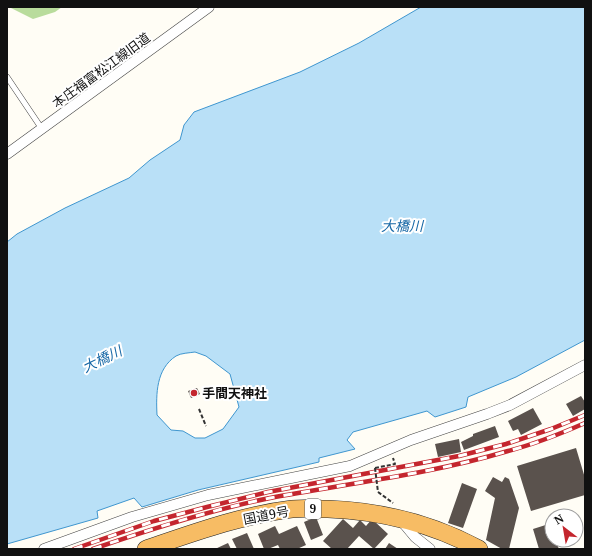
<svg xmlns="http://www.w3.org/2000/svg" width="592" height="556" font-family="'Noto Serif','Noto Sans JP',serif">
<rect width="100%" height="100%" fill="#fffdf5"/>
<path fill="#b9dc9c" d="M9,7H62L55,12L33,19Z"/>
<path fill="#b9e0f7" stroke="#3f96cf" fill-rule="evenodd" d="M421,7H585V340L516,377L468,397L466,407L435,417L427,411L353,432L347,440L355,449L319,458V462L198,490L142,507L134,498L97,511L98,518L7,544V242L17,234L65,208L129,178L150,160L180,140L184,125L194,112L300,72L359,43ZM195,352L206,356L230,374L239,407L223,429L205,438H195L183,431L171,430L157,415C156,394 156,369 176,356C181,353 189,353 195,352Z"/>
<path fill="#5a524d" d="M197,388L200,394L191,398L188,391Z
M581,396L585,402V409L573,416L566,404Z
M533,408L542,424L521,435L518,429L513,431L508,421Z
M495,426L499,437L464,450L461,442L473,436V434Z
M459,439L461,452L438,457L435,444Z
M576,448L585,478V495L531,511L517,466Z
M493,477L502,482L505,477L509,479L519,508L509,549H502L486,540L495,498L485,491Z
M462,483L477,489L463,528L448,523Z
M316,517L323,535L311,540L304,522Z
M343,519L353,528L360,520L366,526L372,519L388,534L374,549L359,536L347,549H332L323,541Z
M552,523V540H563L556,542L559,549H539L533,529Z
M275,526L279,534L297,526L306,545L297,549H280L278,545L268,549H264L258,534Z
M247,533L254,549H237L232,539Z
M228,543L231,549H215Z
M389,543L398,549H385Z"/>
<g fill="none" stroke-linecap="round" stroke-linejoin="round">
<defs>
<path id="service" d="M7,77L42,129"/>
<path id="minor" d="M7,154L209,7
M400,519L415,537L430,549
M44,549L132,517L208,495L350,466L411,440L487,414L510,405L585,365"/>
<path id="trunk" d="M146,549C193,533 242,515 292,509C304,508 316,509 328,509C381,511 433,524 479,549"/>
</defs>
<use href="#service" stroke="#444" stroke-width="6"/>
<use href="#minor" stroke="#444" stroke-width="11"/>
<use href="#trunk" stroke="#222" stroke-width="18"/>
<path stroke="#333" stroke-width="2" stroke-dasharray="4 2" stroke-linecap="butt" d="M199,409L206,426
M375,468L395,464L393,458
M378,492L393,503"/>
<use href="#service" stroke="#fff" stroke-width="5"/>
<use href="#minor" stroke="#fff" stroke-width="10"/>
<use href="#trunk" stroke="#f7bc64" stroke-width="17"/>
<defs>
<path id="rail" d="M74,549L154,521L207,507L268,492L459,456L506,444L551,429L585,415
M93,549C151,529 210,510 270,498C350,483 431,474 508,451C535,444 560,434 585,423"/>
</defs>
<use href="#rail" stroke="#c4262e" stroke-width="4.5"/>
<use href="#rail" stroke="#fff" stroke-width="3" stroke-dasharray="9" stroke-linecap="butt"/>
<path stroke="#333" stroke-width="2" stroke-dasharray="4 2" stroke-linecap="butt" d="M375,468L378,492"/>
</g>
<circle fill="#c4262e" stroke="#fff" stroke-width="1.5" cx="194" cy="393" r="4"/>
<g text-anchor="middle" stroke-width="4" stroke-linejoin="round" paint-order="stroke">
<rect fill="#fff" stroke="#585858" stroke-width="1" x="305" y="499" width="16" height="20" rx="3"/>
<g font-size="12" font-weight="bold" fill="#111">
<text x="313" y="513">9</text>
</g>
<g font-size="13" fill="#111" stroke="#fff">
<text transform="translate(101 70) rotate(-36)" y="5">本庄福富松江線旧道</text>
<text transform="translate(266 515) rotate(-11)" y="5">国道9号</text>
</g>
<g font-size="13" font-weight="bold" fill="#111" stroke="#fff" text-anchor="start">
<text x="202" y="398">手間天神社</text>
</g>
<g font-size="14" font-style="italic" fill="#1768a6" stroke="#fff">
<text x="402" y="231">大橋川</text>
<text transform="translate(102 359) rotate(-26)" y="5">大橋川</text>
</g>
</g>
<rect width="592" height="556" fill="none" stroke="#111111" stroke-width="16"/>
<g transform="translate(564 528) rotate(329)"><circle r="19" fill="#ffffff" stroke="#a0a0a0"/>
<path d="M0-3L7 15L0 10L-7 15Z" fill="#c4262e"/>
<text y="-6" font-size="11" font-weight="bold" text-anchor="middle" fill="#111111">N</text>
</g>
</svg>
